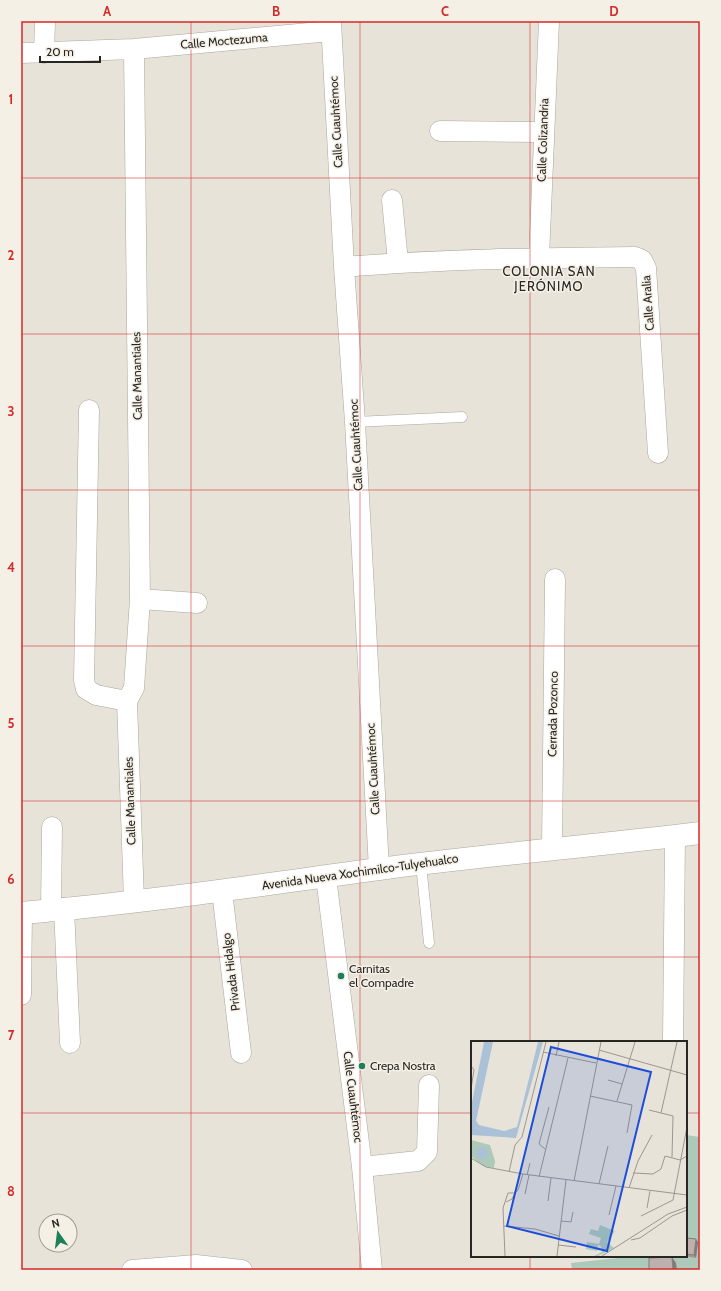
<svg xmlns="http://www.w3.org/2000/svg" width="721" height="1291" font-family="Cabin,sans-serif">
<rect width="100%" height="100%" fill="#e8e3d9"/>
<path fill="#adc9ba" d="M686,1135L700,1137V1270H572L571,1263C612,1259 655,1252 696,1257L686,1241Z"/>
<g fill="none" stroke-linecap="round" stroke-linejoin="round">
<defs>
<path id="service" d="M355,422L462,417
M421,864L429,943"/>
<path id="minor" d="M331,21L344,267L355,422L379,869
M21,53L134,49L331,31
M44,53L45,21
M440,131L543,132
M392,200L398,262
M539,258L549,21
M344,267C441,259 538,258 635,257L642,260L646,268L658,453
M89,410L84,680L86,689L96,695L127,701
M140,599L197,603
M552,848L555,579
M326,877L362,1167L372,1270
M222,891L241,1053
M134,901L127,701L134,688L140,599L134,49
M64,908L70,1043
M51,910L52,827
M21,995L22,913
M673,1041L675,836
M362,1167L418,1161L427,1152L429,1085
M132,1270L196,1265L242,1270"/>
<path id="secondary" d="M21,913C141,903 260,885 379,869C486,855 593,846 700,833"/>
</defs>
<use href="#service" stroke="#aba69c" stroke-width="11"/>
<use href="#minor" stroke="#aba69c" stroke-width="21"/>
<use href="#secondary" stroke="#aba69c" stroke-width="23"/>
<use href="#service" stroke="#fff" stroke-width="10"/>
<use href="#minor" stroke="#fff" stroke-width="20"/>
<use href="#secondary" stroke="#fff" stroke-width="22"/>
</g>
<path fill="#a39796" d="M686,1238L698,1242L696,1258L684,1256H686Z"/>
<path fill="#847b7a" d="M696,1239L698,1242L696,1258L694,1255Z
M672,1257L676,1263L677,1270H673Z"/>
<path fill="#bdb0af" stroke="#847b7a" d="M686,1238L696,1239L694,1255L686,1254Z
M672,1257L673,1270H649V1258Z"/>
<path fill="none" stroke="#d62828" stroke-width="1" stroke-opacity="0.55" d="M191,21V1270M360,21V1270M530,21V1042M21,178H700M21,334H700M21,490H700M21,646H700M21,801H700M21,957H700M21,1113H472M686,1113H700M530,1256V1270"/>
<g fill="#1e8059" stroke="#f5f0e6" stroke-width="1.5">
<circle cx="341" cy="976" r="4"/>
<circle cx="362" cy="1066" r="4"/>
</g>
<g text-anchor="middle" stroke-width="3" stroke-linejoin="round" paint-order="stroke">
<g font-size="12" fill="#282622" stroke="#f5f0e6">
<text transform="translate(224 41) rotate(-5)" y="4">Calle Moctezuma</text>
<text transform="translate(336 122) rotate(-93)" y="4">Calle Cuauhtémoc</text>
<text transform="translate(543 140) rotate(-88)" y="4">Calle Colizandria</text>
<text transform="translate(648 303) rotate(-94)" y="4">Calle Aralia</text>
<text transform="translate(137 376) rotate(-91)" y="4">Calle Manantiales</text>
<text transform="translate(356 445) rotate(-93)" y="4">Calle Cuauhtémoc</text>
<text transform="translate(553 714) rotate(-89)" y="4">Cerrada Pozonco</text>
<text transform="translate(373 769) rotate(-93)" y="4">Calle Cuauhtémoc</text>
<text transform="translate(130 801) rotate(-92)" y="4">Calle Manantiales</text>
<text transform="translate(360 872) rotate(-8)" y="4">Avenida Nueva Xochimilco-Tulyehualco</text>
<text transform="translate(231 972) rotate(-97)" y="4">Privada Hidalgo</text>
<text transform="translate(353 1097) rotate(83)" y="4">Calle Cuauhtémoc</text>
</g>
<g font-size="12" fill="#282622" stroke="#f5f0e6" text-anchor="start">
<text x="349" y="973">Carnitas<tspan x="349" dy="14">el Compadre</tspan></text>
<text x="370" y="1070">Crepa Nostra</text>
</g>
<g font-size="13" letter-spacing="1" fill="#282622" stroke="#f5f0e6">
<text x="549" y="276">COLONIA SAN<tspan x="549" dy="15">JERÓNIMO</tspan></text>
</g>
</g>
<g transform="translate(471 1041)">
<rect width="216" height="216" fill="#e8e3d9"/>
<path d="M0,99L19,104L24,120L23,127L12,125L0,115ZM129,184L144,190L136,201L143,207L127,215H123L131,211L130,205L127,204L126,210L115,208L116,201L128,203L130,197L118,193L120,188L127,190Z" fill="#adc9ba"/>
<path d="M13,1H22L5,80L8,84L33,90L46,86L67,1H72L45,97L0,94V66ZM5.5 112a5.5 5.5 0 1 1 11 0a5.5 5.5 0 1 1-11 0Z" fill="#aac1d7"/>
<path fill="none" stroke="#9b9790" stroke-width="1" d="M128,9L216,34M72,11L125,22M85,15L88,1M126,17L147,23M0,25L3,29L0,48M137,39L151,43M119,55L161,64L156,92M146,60L164,1M178,69L202,75L201,116M190,72L206,1M74,108L68,103L78,66M0,117L15,126L52,133L216,154M38,131L44,104L51,96L75,1M162,132L182,133L190,128L194,115L209,119L216,115M56,134L59,122M68,136L97,17M103,140L130,1M128,143L137,105M158,147L167,120L181,94M54,153L58,134M77,160L80,137M35,161L41,158L44,152M176,167L179,150M138,174L145,145M170,175L202,159L216,86M90,180L100,181L102,171M33,185L64,188L88,195M160,199L169,197L201,175L216,169M87,204L105,206M34,215L32,167L37,152H44L47,149L52,133M86,215L95,139M131,215L197,173L216,166"/>
<path fill="#1d4ed8" fill-opacity="0.15" stroke="#1d4ed8" stroke-width="2" d="M80,6L180,31L136,210L36,185Z"/>
<rect width="216" height="216" fill="none" stroke="#282622" stroke-width="2"/>
</g>
<rect width="721" height="1291" fill="none" stroke="#f5f0e6" stroke-width="44"/>
<g transform="translate(58 1233) rotate(346)"><circle r="19" fill="#f5f0e6" stroke="#a39f98"/>
<path d="M0-3L7 15L0 10L-7 15Z" fill="#1e8059"/>
<text y="-6" font-size="11" font-weight="bold" text-anchor="middle" fill="#282622">N</text>
</g>
<path d="M40 56v6h60v-6" fill="none" stroke="#282622" stroke-width="2"/>
<text x="46" y="56" font-size="12" fill="#282622" stroke="#f5f0e6" stroke-width="3" paint-order="stroke">20 m</text>
<rect x="22" y="22" width="677" height="1247" fill="none" stroke="#d62828" stroke-width="1.5"/>
<g font-size="13" text-anchor="middle" font-weight="bold" fill="#d62828">
<text x="107" y="16">A</text>
<text x="276" y="16">B</text>
<text x="445" y="16">C</text>
<text x="614" y="16">D</text>
<text x="11" y="104">1</text>
<text x="11" y="260">2</text>
<text x="11" y="416">3</text>
<text x="11" y="572">4</text>
<text x="11" y="728">5</text>
<text x="11" y="884">6</text>
<text x="11" y="1040">7</text>
<text x="11" y="1196">8</text>
</g>
</svg>
